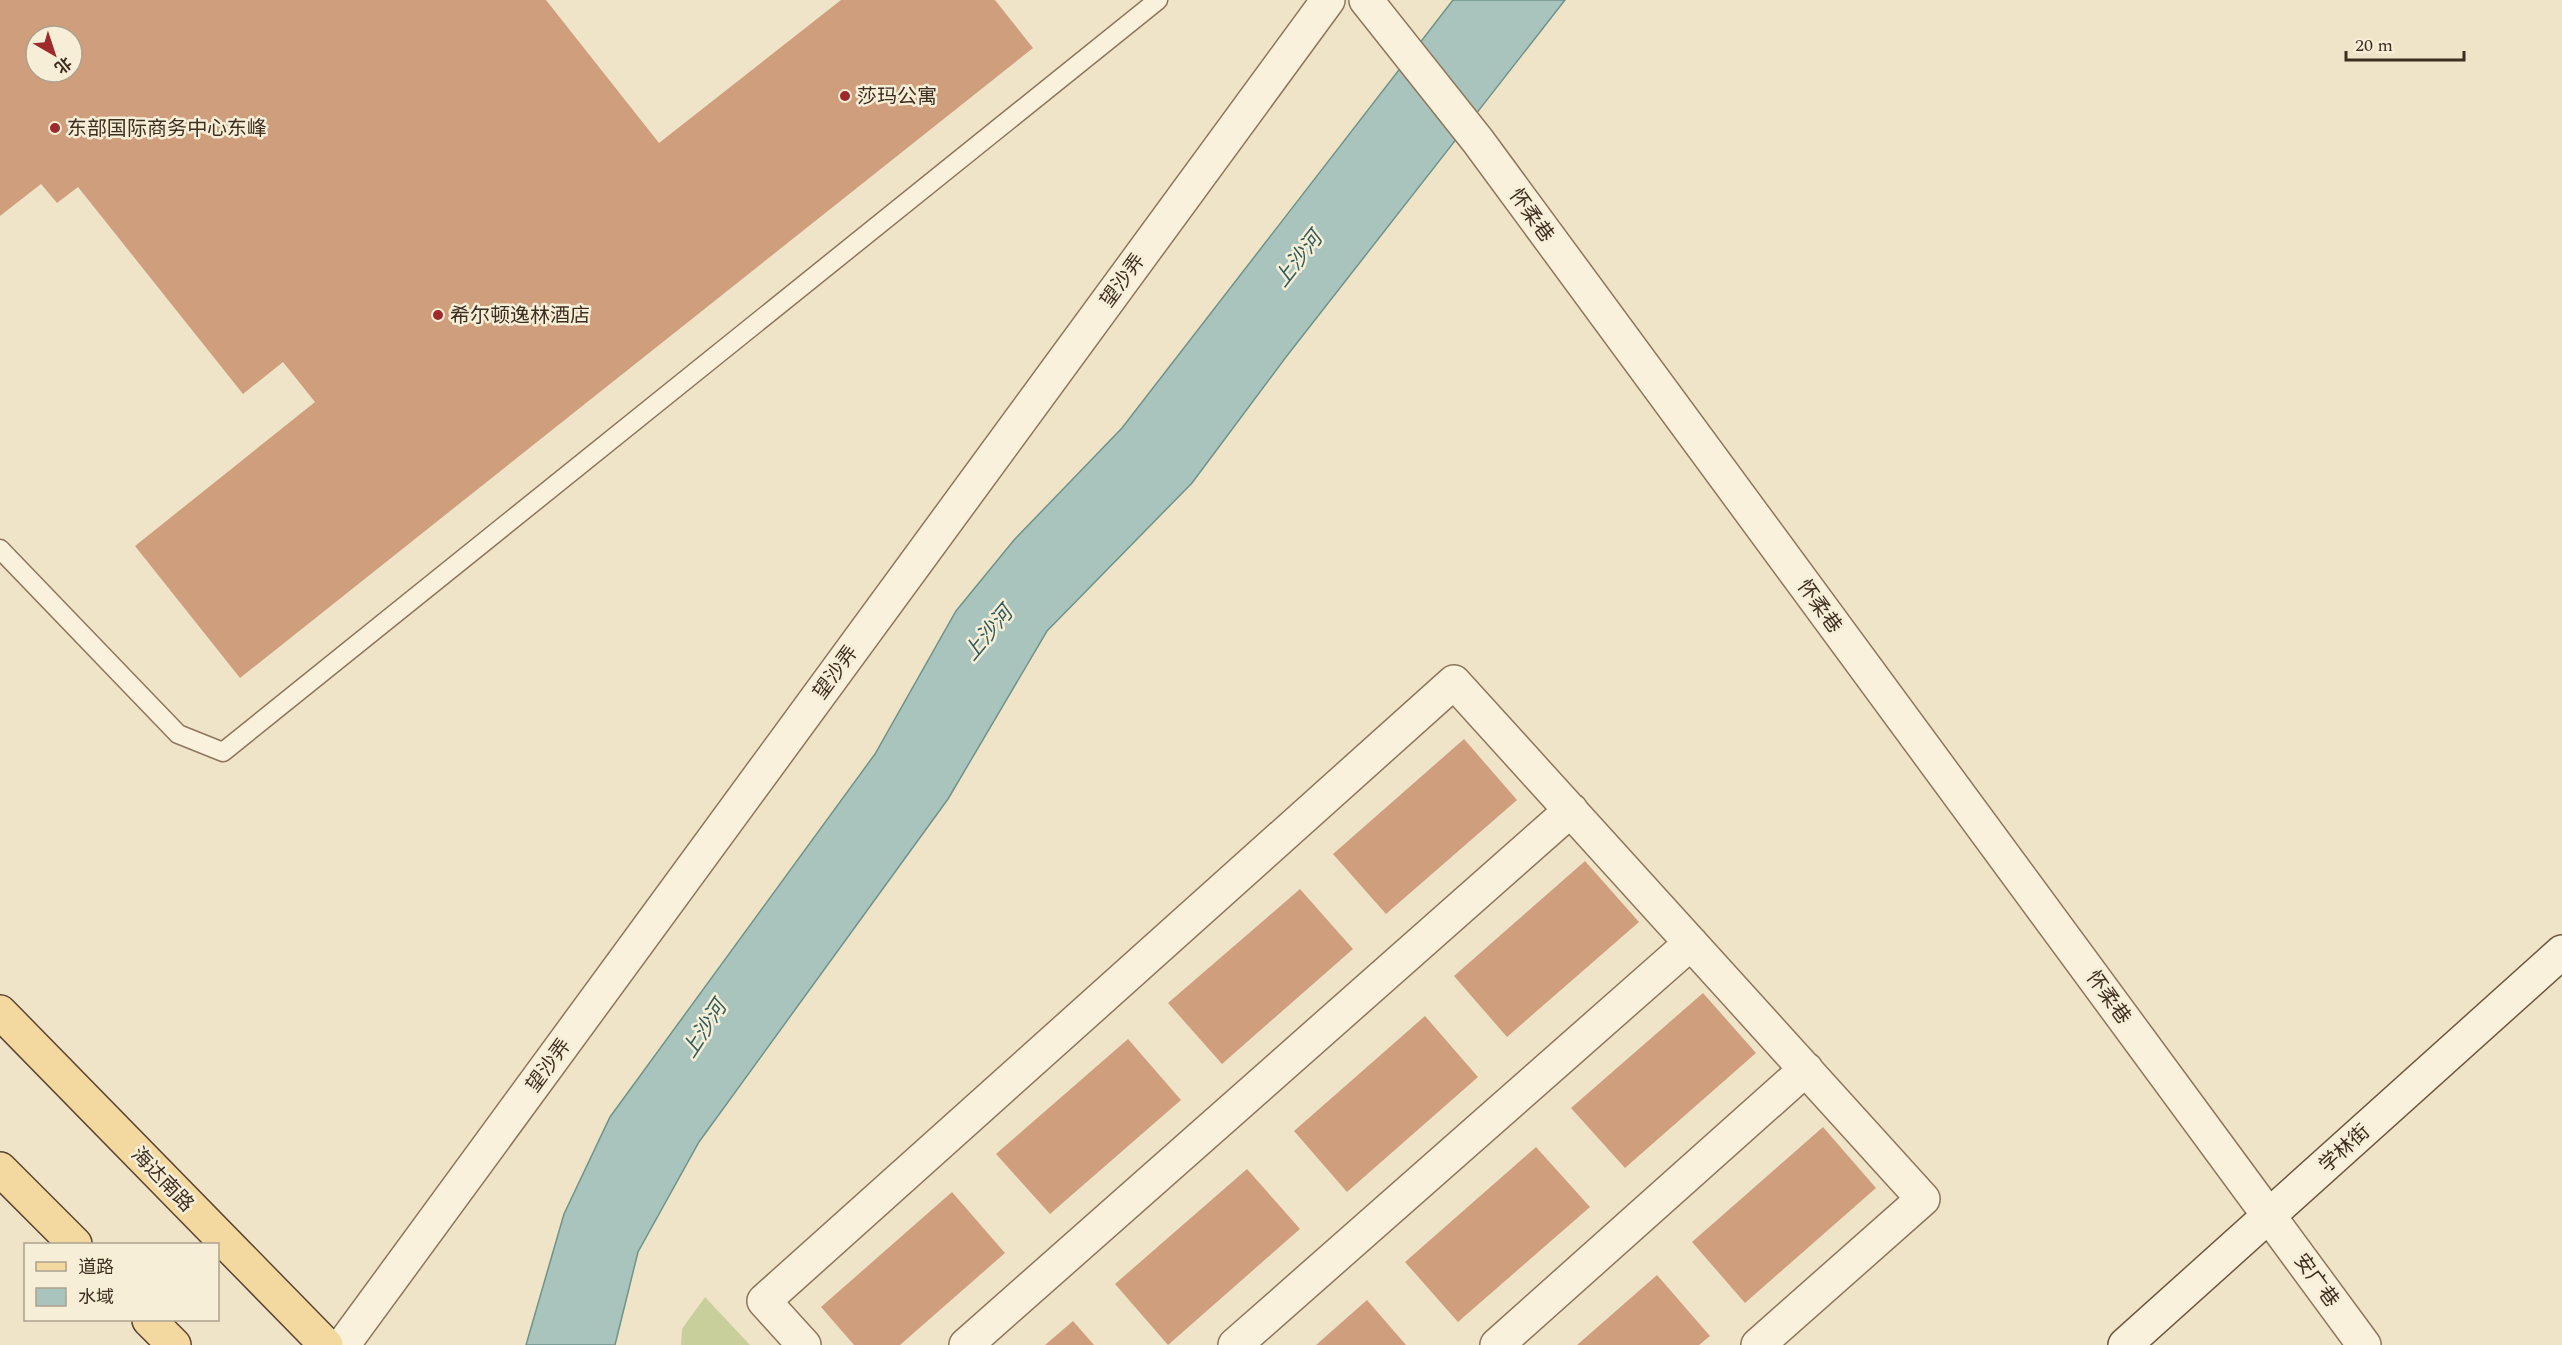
<svg xmlns="http://www.w3.org/2000/svg" width="2562" height="1345" font-family="Spectral,'Noto Sans SC',serif">
<rect width="100%" height="100%" fill="#f0e4c8"/>
<path fill="#c9cf9b" d="M705,1297L750,1345H681L682,1329Z"/>
<path fill="#a9c4bc" stroke="#6f938a" stroke-width="1.5" d="M1453,0H1565L1286,357L1192,483L1047,631L948,799L699,1142L638,1252L615,1345H526L564,1214L610,1117L875,754L956,611L1014,540L1122,428Z"/>
<path fill="#cf9f7d" fill-rule="evenodd" d="M0,0H546L659,143L841,0H995L1033,48L240,678L135,546L315,402L283,362L243,394L78,187L57,203L41,184L0,216ZM36,36H72V72H36Z
M1464,739L1517,800L1386,914L1333,854Z
M1585,861L1639,922L1507,1037L1454,976Z
M1300,889L1353,949L1222,1064L1168,1003Z
M1703,993L1756,1053L1625,1168L1571,1108Z
M1425,1016L1478,1077L1347,1192L1294,1131Z
M1128,1039L1181,1100L1050,1214L996,1154Z
M1823,1127L1876,1188L1745,1303L1692,1242Z
M1536,1147L1590,1207L1458,1322L1405,1262Z
M1247,1169L1300,1229L1168,1345L1115,1284Z
M952,1192L1005,1253L900,1345H854L821,1307Z
M1657,1275L1710,1336L1699,1345H1577Z
M1367,1300L1406,1345H1316Z
M1073,1321L1094,1345H1045Z"/>
<g fill="none" stroke-linecap="round" stroke-linejoin="round">
<defs>
<path id="lane" d="M0,549L178,734L223,752L1158,0"/>
<path id="street" d="M1366,0L1478,141L2364,1345
M343,1345L1328,0
M804,1345L764,1301L1454,682L1923,1199L1758,1345
M966,1345L1571,810
M1235,1345L1691,943
M1497,1345L1806,1069"/>
<path id="secondary" d="M2125,1345L2562,952"/>
<path id="primary" d="M0,1012L326,1345
M0,1169L75,1244
M149,1320L174,1345"/>
</defs>
<use href="#lane" stroke="#8d765c" stroke-width="21"/>
<use href="#street" stroke="#8d765c" stroke-width="36"/>
<use href="#secondary" stroke="#6f573f" stroke-width="36"/>
<use href="#primary" stroke="#5b4430" stroke-width="36"/>
<use href="#lane" stroke="#faf1dc" stroke-width="18"/>
<use href="#street" stroke="#faf1dc" stroke-width="33"/>
<use href="#secondary" stroke="#faf1dc" stroke-width="33"/>
<use href="#primary" stroke="#f3d9a0" stroke-width="33"/>
</g>
<g fill="#9e2a2b" stroke="#f7eed8" stroke-width="2">
<circle cx="845" cy="96" r="6"/>
<circle cx="55" cy="128" r="6"/>
<circle cx="438" cy="315" r="6"/>
</g>
<g text-anchor="middle" stroke-width="5" stroke-linejoin="round" paint-order="stroke">
<g font-size="20" fill="#3d2e20" stroke="#f7eed8" text-anchor="start">
<text x="857" y="103">莎玛公寓</text>
<text x="67" y="135">东部国际商务中心东峰</text>
<text x="450" y="322">希尔顿逸林酒店</text>
</g>
<g font-size="20" fill="#3d2e20" stroke="#f7eed8">
<text transform="translate(1532 215) rotate(54)" y="7">怀柔巷</text>
<text transform="translate(1122 280) rotate(-54)" y="7">望沙弄</text>
<text transform="translate(1820 606) rotate(54)" y="7">怀柔巷</text>
<text transform="translate(835 672) rotate(-54)" y="7">望沙弄</text>
<text transform="translate(2109 997) rotate(54)" y="7">怀柔巷</text>
<text transform="translate(548 1065) rotate(-54)" y="7">望沙弄</text>
<text transform="translate(2344 1148) rotate(-42)" y="7">学林街</text>
<text transform="translate(163 1179) rotate(46)" y="7">海达南路</text>
<text transform="translate(2317 1280) rotate(54)" y="7">安广巷</text>
</g>
<g font-size="21" font-style="italic" fill="#2f5d5a" stroke="#f7eed8">
<text transform="translate(1298 259) rotate(-52)" y="7">上沙河</text>
<text transform="translate(988 633) rotate(-50)" y="7">上沙河</text>
<text transform="translate(704 1029) rotate(-57)" y="7">上沙河</text>
</g>
</g>
<rect x="24" y="1243" width="195" height="78" fill="#f7eed8" stroke="#ada18e" stroke-width="1.5"/>
<rect x="36" y="1262" width="30" height="9" fill="#f3d9a0" stroke="#ada18e" stroke-width="1.5"/>
<text x="78" y="1273" font-size="18" fill="#3d2e20">道路</text>
<rect x="36" y="1288" width="30" height="18" fill="#a9c4bc" stroke="#ada18e" stroke-width="1.5"/>
<text x="78" y="1303" font-size="18" fill="#3d2e20">水域</text>
<g transform="translate(54 54) rotate(141)"><circle r="28" fill="#f7eed8" stroke="#ada18e" stroke-width="1.5"/>
<path d="M0-4.5L10 22L0 15L-10 22Z" fill="#9e2a2b"/>
<text y="-9" font-size="16" font-weight="bold" text-anchor="middle" fill="#3d2e20">北</text>
</g>
<path d="M2346 51v9h118v-9" fill="none" stroke="#3d2e20" stroke-width="3"/>
<text x="2355" y="51" font-size="18" fill="#3d2e20" stroke="#f7eed8" stroke-width="4.5" paint-order="stroke">20 m</text>
</svg>
